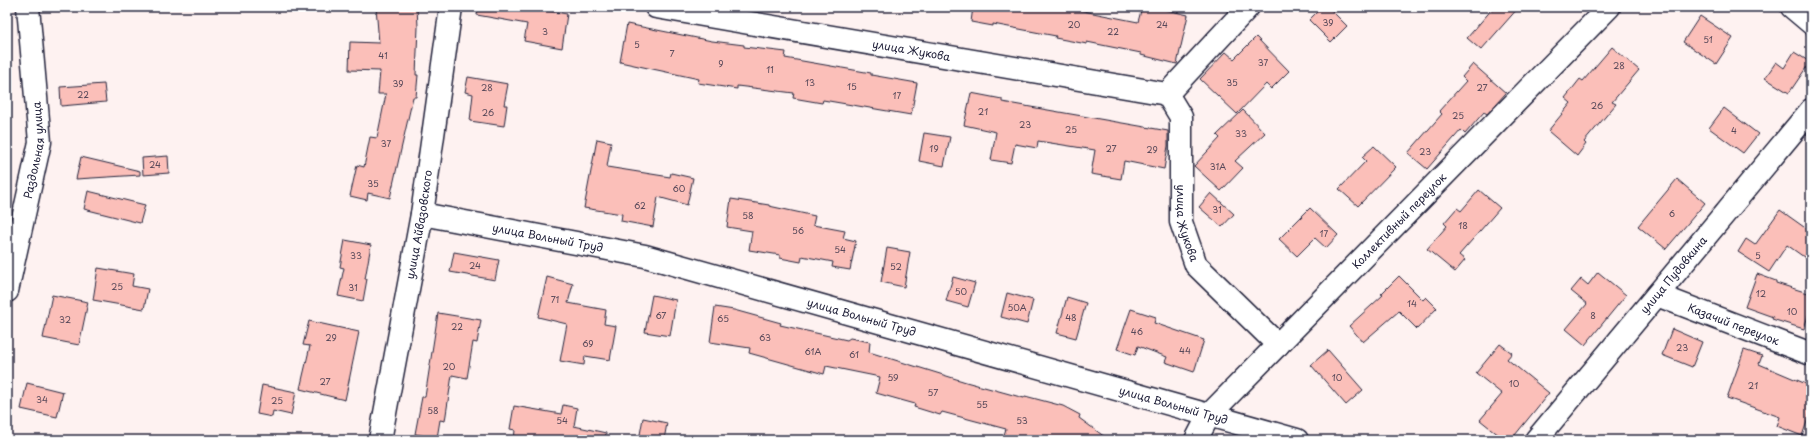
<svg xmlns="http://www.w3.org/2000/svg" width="1818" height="447" font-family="'Playpen Sans',sans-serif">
<rect width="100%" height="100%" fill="#fef2f1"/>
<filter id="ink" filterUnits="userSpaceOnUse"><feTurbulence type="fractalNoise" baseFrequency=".025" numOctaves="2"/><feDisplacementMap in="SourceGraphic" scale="8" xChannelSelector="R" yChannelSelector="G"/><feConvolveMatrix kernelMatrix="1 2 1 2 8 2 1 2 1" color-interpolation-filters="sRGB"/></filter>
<g filter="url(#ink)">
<path fill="#fbbfb9" stroke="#22223b" d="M376,7H417L418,27L416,75H418L416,97H413L390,198L368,193L367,200L350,196L357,165L364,167L370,137L377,138L386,94H378L380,71L349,70L350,42L379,43Z
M478,7H525L567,14L562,48L524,41L527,24L477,15Z
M973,7H1063L1138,22L1142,7H1154L1188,15L1177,64L1141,55V53L1087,42V44L1055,38L1056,36L993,24V26L971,22Z
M1322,7H1328L1347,26L1331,42L1309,20Z
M1494,7H1519L1481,50L1467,38Z
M1700,16L1733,38L1716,64L1683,42Z
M627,24L712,41L744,45V47L786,52L785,58L871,73V75L917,83L911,115L823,100L822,103L793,98L794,93L737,86V89L698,83L699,79L620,62Z
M1256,37L1289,71L1271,89L1266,84L1237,114L1200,79L1226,52L1234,59Z
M1612,47L1639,70L1612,102L1616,104L1584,142L1586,144L1577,156L1548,131L1571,103L1565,98L1580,79L1583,81Z
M1794,52L1810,62L1789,93L1765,78L1776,62L1784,68Z
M1473,64L1506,93L1487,114L1484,112L1465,134L1461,130L1427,169L1408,153L1442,114L1439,111L1466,81L1462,77Z
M468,77L508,84L504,105H507L504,126L470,121L473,94L465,92Z
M104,84L106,102L61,106L60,87Z
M971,93L1002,99V102L1168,131V146L1164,169L1124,161L1121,179L1091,174L1095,150L1038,141L1037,148L1015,144L1011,163L991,160L996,132L964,125Z
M1724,108L1758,134L1743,153L1709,128Z
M1243,110L1265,133L1235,161L1243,168L1221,191L1194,166L1220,138L1217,135Z
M924,133L950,137L944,166L919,161Z
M597,139L611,142L607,167L670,177L671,173L693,178L687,205L658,197L653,227L621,221L622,214L584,208Z
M1374,146L1396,167L1358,206L1339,189L1366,161L1362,157Z
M168,156L169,173L143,175L142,158Z
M81,157L140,171V175L76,179Z
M1677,179L1705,203L1666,249L1638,226Z
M1479,190L1500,208L1459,255L1465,260L1455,272L1427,249L1447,226L1444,223L1457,208L1461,211Z
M88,191L145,205L140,223L84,209Z
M1211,193L1234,214L1222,227L1199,207Z
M731,199L769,205V206L815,216L813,225L845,231L843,238L856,241L850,270L832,267L833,262L802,256L801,262L780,258V255L749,250L752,231L727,227Z
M1310,208L1338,235L1326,248L1315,238L1297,256L1279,239Z
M1780,210L1811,232V262L1787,245L1769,272L1738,252L1746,239L1755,245Z
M345,240L371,245L365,279H367L363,301L338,296L344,268L340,267Z
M887,248L910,252L904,287L881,282Z
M454,252L499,260L495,280L450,272Z
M98,268L134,274L132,286L148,289L144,309L93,300Z
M1598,272L1626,295L1585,345L1566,329L1587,304L1571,291L1581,279L1588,285Z
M1757,274L1776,281V283L1811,294V305L1804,329L1772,319L1773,317L1745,307Z
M1399,276L1423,300L1426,297L1437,308L1417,329L1399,311L1363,342L1349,326L1383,295L1381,294Z
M547,277L573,284L568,303L606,310L604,324L616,326L610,360L585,356L584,365L560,361L567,324L538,317Z
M953,277L975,283L968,307L946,301Z
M1007,293L1033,300L1027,324L1001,317Z
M52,295L88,302L79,345L43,338Z
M652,295L676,300L670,336L645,332Z
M1067,297L1086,303L1076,338L1057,333Z
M715,307L734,310L781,323L780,325L847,340L850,338L870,342L869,352L966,382L1024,398L1025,396L1063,406L1080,415L1079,418L1109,440H1002L1006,429L942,412L940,415L914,407L915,404L876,393L880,377L826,366L824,374L749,353L750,348L710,342Z
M1131,309L1156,317L1154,323L1204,340L1194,372L1165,362L1167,357L1138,346L1135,355L1117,349Z
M438,313L481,320L477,343L473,342L467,378L452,375L445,421L440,420L437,438L415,434L422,397H425Z
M309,321L359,332L345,400L300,389L310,346L303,345Z
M1672,329L1702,342L1692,367L1662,355Z
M1500,344L1512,353L1507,359L1549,393L1511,440H1505L1480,420L1502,394L1476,373Z
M1328,350L1363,390L1346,405L1311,365Z
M1744,350L1762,356L1759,364L1811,386V410L1802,436L1777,426L1780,417L1727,398Z
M27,383L63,392L57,417L21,409Z
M262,385L296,392L291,415L273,411L272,417L257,414Z
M563,405L577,408L574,426L606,433L605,440H514L515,430L510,429L514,406L561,414Z
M643,418L667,423L664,440H639Z"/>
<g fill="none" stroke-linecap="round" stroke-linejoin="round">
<defs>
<g id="minor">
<path id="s1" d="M656,7L1167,94L1248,7"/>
<path d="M1792,7L1811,23"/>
<path id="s2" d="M1167,94L1181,117V222L1196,265L1278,345"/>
<path id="s3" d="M422,214L645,256L1297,440"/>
<path id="s4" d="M7,291L40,142L28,7"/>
<path id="s5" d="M1657,295L1811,354"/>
<path id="s6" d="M380,440L422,214L451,7"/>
<path id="s7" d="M1196,440L1209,415L1609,7"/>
<path id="s8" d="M1536,440L1811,110"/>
</g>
</defs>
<use href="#minor" stroke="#22223b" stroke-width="25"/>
<use href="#minor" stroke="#fff" stroke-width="22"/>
</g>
</g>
<g text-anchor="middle" stroke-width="3" stroke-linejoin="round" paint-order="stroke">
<g font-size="9" fill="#58495a">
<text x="1328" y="26">39</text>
<text x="1074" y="28">20</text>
<text x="1162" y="28">24</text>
<text x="545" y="35">3</text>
<text x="1113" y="35">22</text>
<text x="1708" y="43">51</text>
<text x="637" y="48">5</text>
<text x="672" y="57">7</text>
<text x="383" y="59">41</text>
<text x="1263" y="66">37</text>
<text x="721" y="67">9</text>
<text x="1619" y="69">28</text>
<text x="770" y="73">11</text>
<text x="810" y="86">13</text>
<text x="1232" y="86">35</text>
<text x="398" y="87">39</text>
<text x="852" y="90">15</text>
<text x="487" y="91">28</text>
<text x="1482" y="91">27</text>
<text x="83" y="98">22</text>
<text x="897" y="99">17</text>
<text x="1597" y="109">26</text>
<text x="983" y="115">21</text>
<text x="488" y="116">26</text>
<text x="1458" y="119">25</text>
<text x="1025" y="128">23</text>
<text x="1071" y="133">25</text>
<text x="1734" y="134">4</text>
<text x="1241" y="137">33</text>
<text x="386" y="147">37</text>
<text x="934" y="152">19</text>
<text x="1111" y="152">27</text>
<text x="1152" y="153">29</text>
<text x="1425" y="155">23</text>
<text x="155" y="168">24</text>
<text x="1218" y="170">31А</text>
<text x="373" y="187">35</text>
<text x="679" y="192">60</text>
<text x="640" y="209">62</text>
<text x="1217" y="213">31</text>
<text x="1672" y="217">6</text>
<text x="748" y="219">58</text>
<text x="1463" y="229">18</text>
<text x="798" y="234">56</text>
<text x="1324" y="237">17</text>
<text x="840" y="253">54</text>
<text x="356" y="259">33</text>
<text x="1758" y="259">5</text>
<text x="475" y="269">24</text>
<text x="896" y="270">52</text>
<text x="117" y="290">25</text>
<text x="353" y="291">31</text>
<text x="961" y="295">50</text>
<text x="1761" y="297">12</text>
<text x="555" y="303">71</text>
<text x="1412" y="307">14</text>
<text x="1017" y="311">50А</text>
<text x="1792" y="315">10</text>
<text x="661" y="319">67</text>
<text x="1593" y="319">8</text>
<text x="1071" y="321">48</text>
<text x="723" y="322">65</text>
<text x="65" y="323">32</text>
<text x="457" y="330">22</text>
<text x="1137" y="335">46</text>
<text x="331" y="341">29</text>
<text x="765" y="341">63</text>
<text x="588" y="347">69</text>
<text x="1682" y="351">23</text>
<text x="1185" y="354">44</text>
<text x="813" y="355">61А</text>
<text x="854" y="358">61</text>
<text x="449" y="370">20</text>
<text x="893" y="381">59</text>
<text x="1337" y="381">10</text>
<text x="325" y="385">27</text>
<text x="1514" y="387">10</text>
<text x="1753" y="389">21</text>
<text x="933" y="396">57</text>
<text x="42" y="403">34</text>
<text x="277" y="404">25</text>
<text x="982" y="408">55</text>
<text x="433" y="414">58</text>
<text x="562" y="424">54</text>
<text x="1022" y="424">53</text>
</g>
<g font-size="11" fill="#22223b" stroke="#fff">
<text dy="4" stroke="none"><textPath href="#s1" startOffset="259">улица Жукова</textPath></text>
<text dy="4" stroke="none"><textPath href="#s4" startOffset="144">Раздольная улица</textPath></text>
<text dy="4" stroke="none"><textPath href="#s7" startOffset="300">Коллективный переулок</textPath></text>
<text dy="4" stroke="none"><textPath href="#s2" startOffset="134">улица Жукова</textPath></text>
<text dy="4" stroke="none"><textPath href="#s6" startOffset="219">улица Айвазовского</textPath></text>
<text dy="4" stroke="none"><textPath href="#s3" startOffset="128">улица Вольный Труд</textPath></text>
<text dy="4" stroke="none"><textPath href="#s8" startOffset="215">улица Пудовкина</textPath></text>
<text dy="4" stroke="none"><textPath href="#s3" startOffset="452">улица Вольный Труд</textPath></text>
<text dy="4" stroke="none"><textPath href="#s5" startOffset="82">Казачий переулок</textPath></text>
<text dy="4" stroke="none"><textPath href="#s3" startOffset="776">улица Вольный Труд</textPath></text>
</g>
</g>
<rect width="1818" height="447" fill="none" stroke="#fff" stroke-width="24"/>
<rect x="12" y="12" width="1794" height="423" fill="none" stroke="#22223b" stroke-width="1.5" filter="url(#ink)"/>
</svg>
